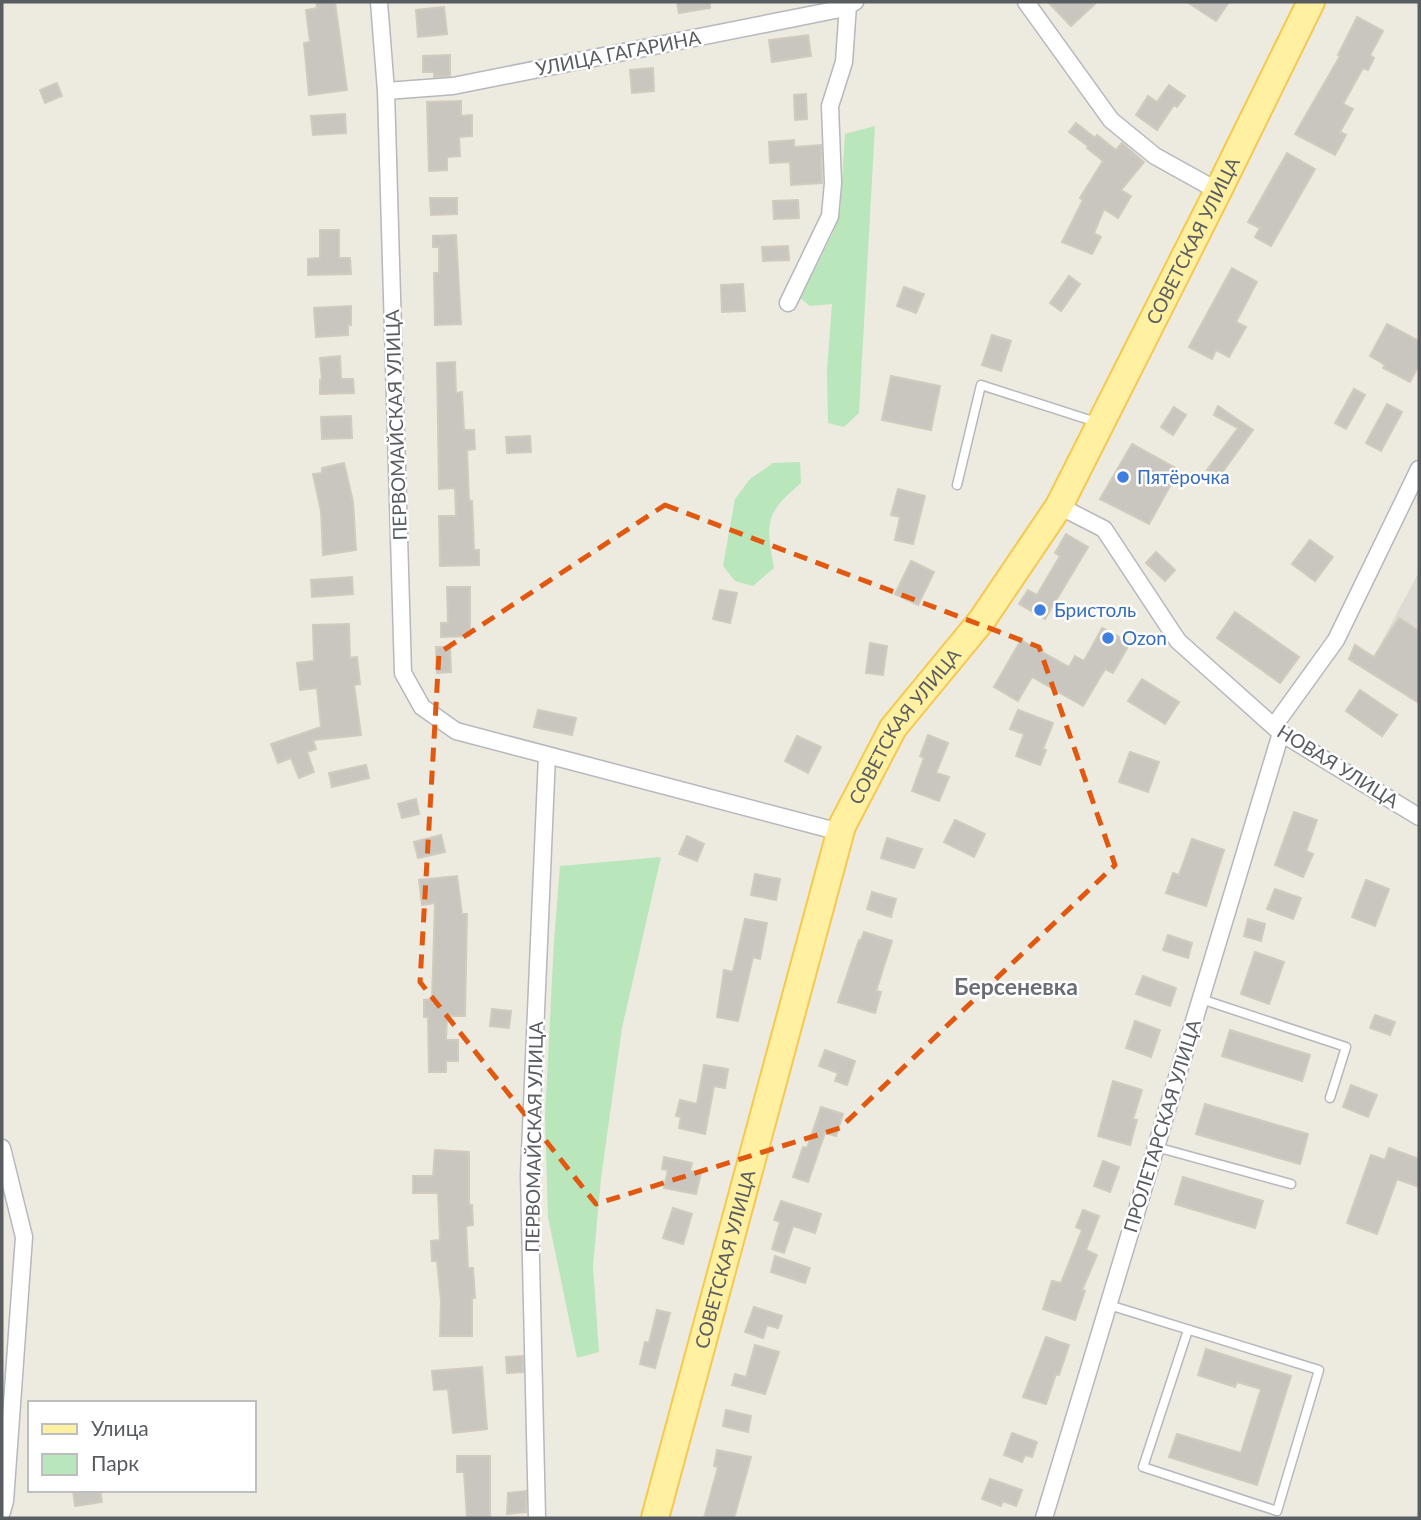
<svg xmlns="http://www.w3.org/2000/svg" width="1421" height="1520" font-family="Lato,sans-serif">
<rect width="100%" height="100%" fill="#edeae0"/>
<path fill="#dddbd4" d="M1419,572V703L1367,669Z"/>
<path fill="#bae6bb" d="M875,126L859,413L844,427L828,423L827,371L832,304L810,306L800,298L832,235L840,212L845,134Z
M800,462L801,483C764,514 766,523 774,568L753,586L735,581L723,566L735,499L750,479L773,463Z
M661,857L622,1028L601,1178L593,1266L599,1352L577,1358L548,1217L545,1117L554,941L560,866Z"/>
<path fill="#c9c6bf" stroke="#d1cbbe" stroke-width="2" d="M316,2H335L347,90L309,95L304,43L310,42L306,10L317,8Z
M677,2H710V8L679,13Z
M1048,2H1097L1071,26Z
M1187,2H1229L1216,21Z
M444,7L447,34L418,37L416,10Z
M1357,17L1383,31L1370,55L1374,58L1368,70L1363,68L1343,104L1353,109L1340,132L1346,135L1335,155L1295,134L1340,56L1338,55Z
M808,35L811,56L772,62L769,40Z
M450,55V76L434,77V72H423V56Z
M653,68L654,91L632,93L630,70Z
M57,83L62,96L45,103L40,90Z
M1169,85L1185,96L1177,107L1174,105L1157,130L1136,115L1148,96L1157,102Z
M806,94L807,119L795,120L794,95Z
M461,101V116L472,115V136L459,137L460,156L447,157V170L429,171L427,102Z
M345,114L346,133L313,135L311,116Z
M1076,123L1095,138L1097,135L1116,150L1122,143L1144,162L1121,190L1131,196L1118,218L1104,209L1094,233L1101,237L1092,254L1062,242L1083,200L1080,198L1103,161L1087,148L1088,146L1069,132Z
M794,140V147L821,145L822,183L791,185L790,162L770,163L769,142Z
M1287,153L1315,169L1271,246L1255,237L1260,228L1248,222Z
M430,198H457V214L431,215Z
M798,200L799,218L774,219L773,201Z
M320,230H339V258H350L351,274L308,275V259L320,258Z
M456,235L461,324L435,325L434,273H439V247H433V236Z
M788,246L789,260L763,261L762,247Z
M1232,268L1257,282L1236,322L1246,327L1229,357L1216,350L1212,359L1189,347Z
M1069,276L1080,284L1061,311L1050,303Z
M743,284L745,311L722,312L721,285Z
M904,287L924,294L916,313L897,306Z
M351,306V325H348V335L316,337L314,308Z
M1387,324L1419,341V365L1410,382L1383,368L1385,365L1370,356Z
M992,335L1011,341L1001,371L982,365Z
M340,356L341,379H353L354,393L320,394V380H322L320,358Z
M455,362L456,393L462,392L464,430H474L475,449L467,450L469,501H472L474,550H479V565L440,566L439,516H456L455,488L439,489L437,363Z
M891,376L940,386L931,430L882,420Z
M1354,389L1365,395L1346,429L1335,423Z
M1387,404L1402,412L1381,451L1366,443Z
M1218,406L1253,430L1218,478L1207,470L1238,428L1214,415Z
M1174,407L1186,415L1173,435L1161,427Z
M351,416L352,438L322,439L321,417Z
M530,436L531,452L507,453L506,437Z
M1132,444L1179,470L1149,524L1100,499Z
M344,463L353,502L356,550L323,555L321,511L313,474L322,473V468Z
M898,489L925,496L913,544L895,540L900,517L891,515Z
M1066,534L1088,547L1045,619L1019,604L1028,590L1037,595L1060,556L1055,553Z
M1310,540L1333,557L1315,581L1292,564Z
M1156,552L1175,570L1165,581L1146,563Z
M911,561L934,572L918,605L895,594Z
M352,577L353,594L312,597L311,580Z
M447,587H470V636L441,637V623H448Z
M720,590L737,593L730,623L713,619Z
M1235,612L1299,657L1280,683L1217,638Z
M1399,618L1419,631V703L1349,659L1355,645L1374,657Z
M349,624L350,658L357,657L360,684L354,685L361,735L313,740L316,749L307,752L314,772L299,778L291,758L278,763L271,744L321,727L317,688L300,690L297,663L314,661L313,625Z
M1102,628L1130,643L1113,673L1105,669L1083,706L1032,677L1018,701L994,687L1021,640L1069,667L1075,656L1084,661Z
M870,643L887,646L883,675L866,673Z
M436,647H450L451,672L437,673Z
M1142,679L1179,702L1165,724L1128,701Z
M1360,690L1397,715L1382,736L1346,711Z
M538,710L576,718L572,735L534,727Z
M1018,710L1053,723L1043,749L1046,750L1040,765L1016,756L1024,734L1010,729Z
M928,735L948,743L936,773L949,777L939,801L912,791L924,758L920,756Z
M797,736L821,747L808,773L785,761Z
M1130,752L1159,762L1148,792L1119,782Z
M366,765L369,778L332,787L329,773Z
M416,799L419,814L402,818L398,804Z
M1294,812L1317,820L1306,851L1313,854L1303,877L1275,865Z
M955,820L985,834L974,857L944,842Z
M441,835L445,852L418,858L414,842Z
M687,836L704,844L697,861L679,854Z
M887,838L922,849L914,868L881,858Z
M1192,839L1224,850L1206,906L1166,893L1173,873L1179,875Z
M755,874L780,879L776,900L751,895Z
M457,876L462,914H467L465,1016H447L446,1040H458V1061H446V1072H429L428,1017H424V1000L432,999L435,903L422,905L419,880Z
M1366,880L1389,889L1375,926L1352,917Z
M1275,889L1301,898L1293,919L1267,909Z
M872,892L896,899L891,917L867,909Z
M745,919L767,923L760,959L753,957L738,1021L717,1017L724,970L733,972Z
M1248,919L1265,924L1261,941L1244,936Z
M864,932L892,941L876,991L881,992L875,1013L838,1002L859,940H861Z
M1168,935L1192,943L1188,958L1163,950Z
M1255,952L1284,962L1269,1004L1241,994Z
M1143,976L1176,988L1170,1006L1136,994Z
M492,1009L511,1011L509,1028L490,1026Z
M1375,1015L1395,1022L1390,1035L1370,1028Z
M1135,1021L1160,1030L1151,1057L1126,1048Z
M1230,1030L1310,1055L1302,1081L1222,1056Z
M825,1050L855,1061L847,1085L835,1081L838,1073L819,1066Z
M704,1065L728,1069L725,1088L714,1086L705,1134L679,1128L681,1117L676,1116L680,1100L697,1104Z
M1113,1081L1142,1090L1133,1119L1137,1120L1130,1145L1098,1136Z
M1351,1085L1377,1095L1368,1117L1343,1107Z
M1205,1104L1308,1134L1300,1164L1196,1134Z
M821,1107L843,1114L836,1136L825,1133L808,1182L793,1177L803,1147L807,1148Z
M1389,1148L1419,1159V1187L1397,1179L1377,1234L1347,1223L1371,1155L1385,1160Z
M435,1150L469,1152V1205H472L473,1225L466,1226L468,1268H473L475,1298H472V1336H440L441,1301L437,1261H432L431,1241L440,1240L438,1193H413V1176H433Z
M664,1157L692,1163L690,1171L701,1173L696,1194L664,1188L668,1170L662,1169Z
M1103,1161L1119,1167L1110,1192L1094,1186Z
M1183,1177L1263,1201L1255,1228L1175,1204Z
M781,1201L821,1214L815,1233L793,1226L784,1253L772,1249L780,1222L774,1220Z
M673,1208L692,1214L683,1244L663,1238Z
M1083,1210L1099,1216L1086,1250L1097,1255L1082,1290L1085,1291L1075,1320L1043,1309L1052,1281L1061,1283L1082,1230L1076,1227Z
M775,1256L810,1268L805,1283L771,1272Z
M754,1307L782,1316L778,1328L767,1325L763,1338L745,1332Z
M657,1310L670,1313L655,1368L640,1364L645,1342L649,1343Z
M1046,1337L1069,1345L1059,1375L1056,1374L1046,1404L1023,1397Z
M755,1345L779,1352L765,1394L732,1385L735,1374L746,1377Z
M1206,1349L1291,1376L1257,1485L1169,1457L1177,1434L1241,1453L1261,1389L1237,1382L1235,1387L1198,1375Z
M523,1356V1372L507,1373L506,1357Z
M482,1367L487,1429L453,1433L448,1389L434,1390L432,1371Z
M726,1410L751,1416L748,1432L723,1426Z
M1012,1433L1037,1442L1032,1457L1025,1455L1022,1462L1004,1455Z
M717,1450L751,1457L734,1518H704L718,1467L714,1466Z
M457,1456H490V1517L467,1518L464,1472H457Z
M990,1479L1022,1490L1016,1506L1003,1501L1001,1506L982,1499Z
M73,1490H100L102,1502L75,1506Z
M526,1491V1512L507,1514L508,1493Z"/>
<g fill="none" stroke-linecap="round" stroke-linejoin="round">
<defs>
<path id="lane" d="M957,485L981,385L1096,422
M1201,999L1346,1047L1330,1098
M1156,1147L1291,1184
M1109,1305L1319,1370L1277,1511L1143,1467L1188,1330"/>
<path id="street" d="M379,2L386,91L403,673L422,707L456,731L840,832
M1026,2L1111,120L1155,156L1218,191
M386,91L453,86L840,9L855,2
M788,303L830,216L833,183L830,106L844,62L848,5
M1059,506L1104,529L1178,641L1281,733L1419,817
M1274,726L1336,640L1419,469
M2,1148L24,1237L5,1501L2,1512
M537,1518L529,1175L547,755
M1044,1518L1281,733"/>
<g id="primary">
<path id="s1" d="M655,1518L842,826L893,728L982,620L1059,506L1218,191L1311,2"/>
</g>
</defs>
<use href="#lane" stroke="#b6b8bd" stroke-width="11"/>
<use href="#street" stroke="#b6b8bd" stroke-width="19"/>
<use href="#primary" stroke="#f6c84f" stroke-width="30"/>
<use href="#lane" stroke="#fff" stroke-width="8"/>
<use href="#street" stroke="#fff" stroke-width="16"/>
<use href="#primary" stroke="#fff0a2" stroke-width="26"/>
</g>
<path fill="none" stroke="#e15910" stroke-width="5" stroke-dasharray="14 9" stroke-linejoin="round" d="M665,505L1039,647L1115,865L840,1128L596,1204L420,982L439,653Z"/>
<g fill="#3f7fe0" stroke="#fff" stroke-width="2.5">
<circle cx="1123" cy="477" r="7"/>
<circle cx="1040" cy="610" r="7"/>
<circle cx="1108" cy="638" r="7"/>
</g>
<g text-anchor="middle" stroke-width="5" stroke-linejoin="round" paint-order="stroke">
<g font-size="19" fill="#595d62" stroke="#fff">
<text transform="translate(618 53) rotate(-11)" y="7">УЛИЦА ГАГАРИНА</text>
<text dy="7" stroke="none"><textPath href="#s1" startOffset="1402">СОВЕТСКАЯ УЛИЦА</textPath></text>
<text transform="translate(396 425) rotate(-92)" y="7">ПЕРВОМАЙСКАЯ УЛИЦА</text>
<text dy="7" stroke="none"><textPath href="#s1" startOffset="835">СОВЕТСКАЯ УЛИЦА</textPath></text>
<text transform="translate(1338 766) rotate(32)" y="7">НОВАЯ УЛИЦА</text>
<text transform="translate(1162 1126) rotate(-73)" y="7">ПРОЛЕТАРСКАЯ УЛИЦА</text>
<text transform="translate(534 1137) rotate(-89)" y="7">ПЕРВОМАЙСКАЯ УЛИЦА</text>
<text dy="7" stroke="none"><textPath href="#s1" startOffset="268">СОВЕТСКАЯ УЛИЦА</textPath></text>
</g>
<g font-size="19" fill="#366cbe" stroke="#fff" text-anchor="start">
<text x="1137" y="484">Пятёрочка</text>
<text x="1054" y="617">Бристоль</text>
<text x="1122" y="645">Ozon</text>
</g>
<g font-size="23" font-weight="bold" fill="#6a6e74" stroke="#fff">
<text x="1016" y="995">Берсеневка</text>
</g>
</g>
<rect width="1421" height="1520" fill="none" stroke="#595d62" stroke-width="7"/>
<rect x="28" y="1401" width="228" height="91" fill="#ffffff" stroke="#bdbec0" stroke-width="2"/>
<rect x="42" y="1424" width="35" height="10" fill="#fff0a2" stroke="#bdbec0" stroke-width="2"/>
<text x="91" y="1436" font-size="21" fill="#595d62">Улица</text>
<rect x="42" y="1454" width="35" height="21" fill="#bae6bb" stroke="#bdbec0" stroke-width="2"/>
<text x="91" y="1471" font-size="21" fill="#595d62">Парк</text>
</svg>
